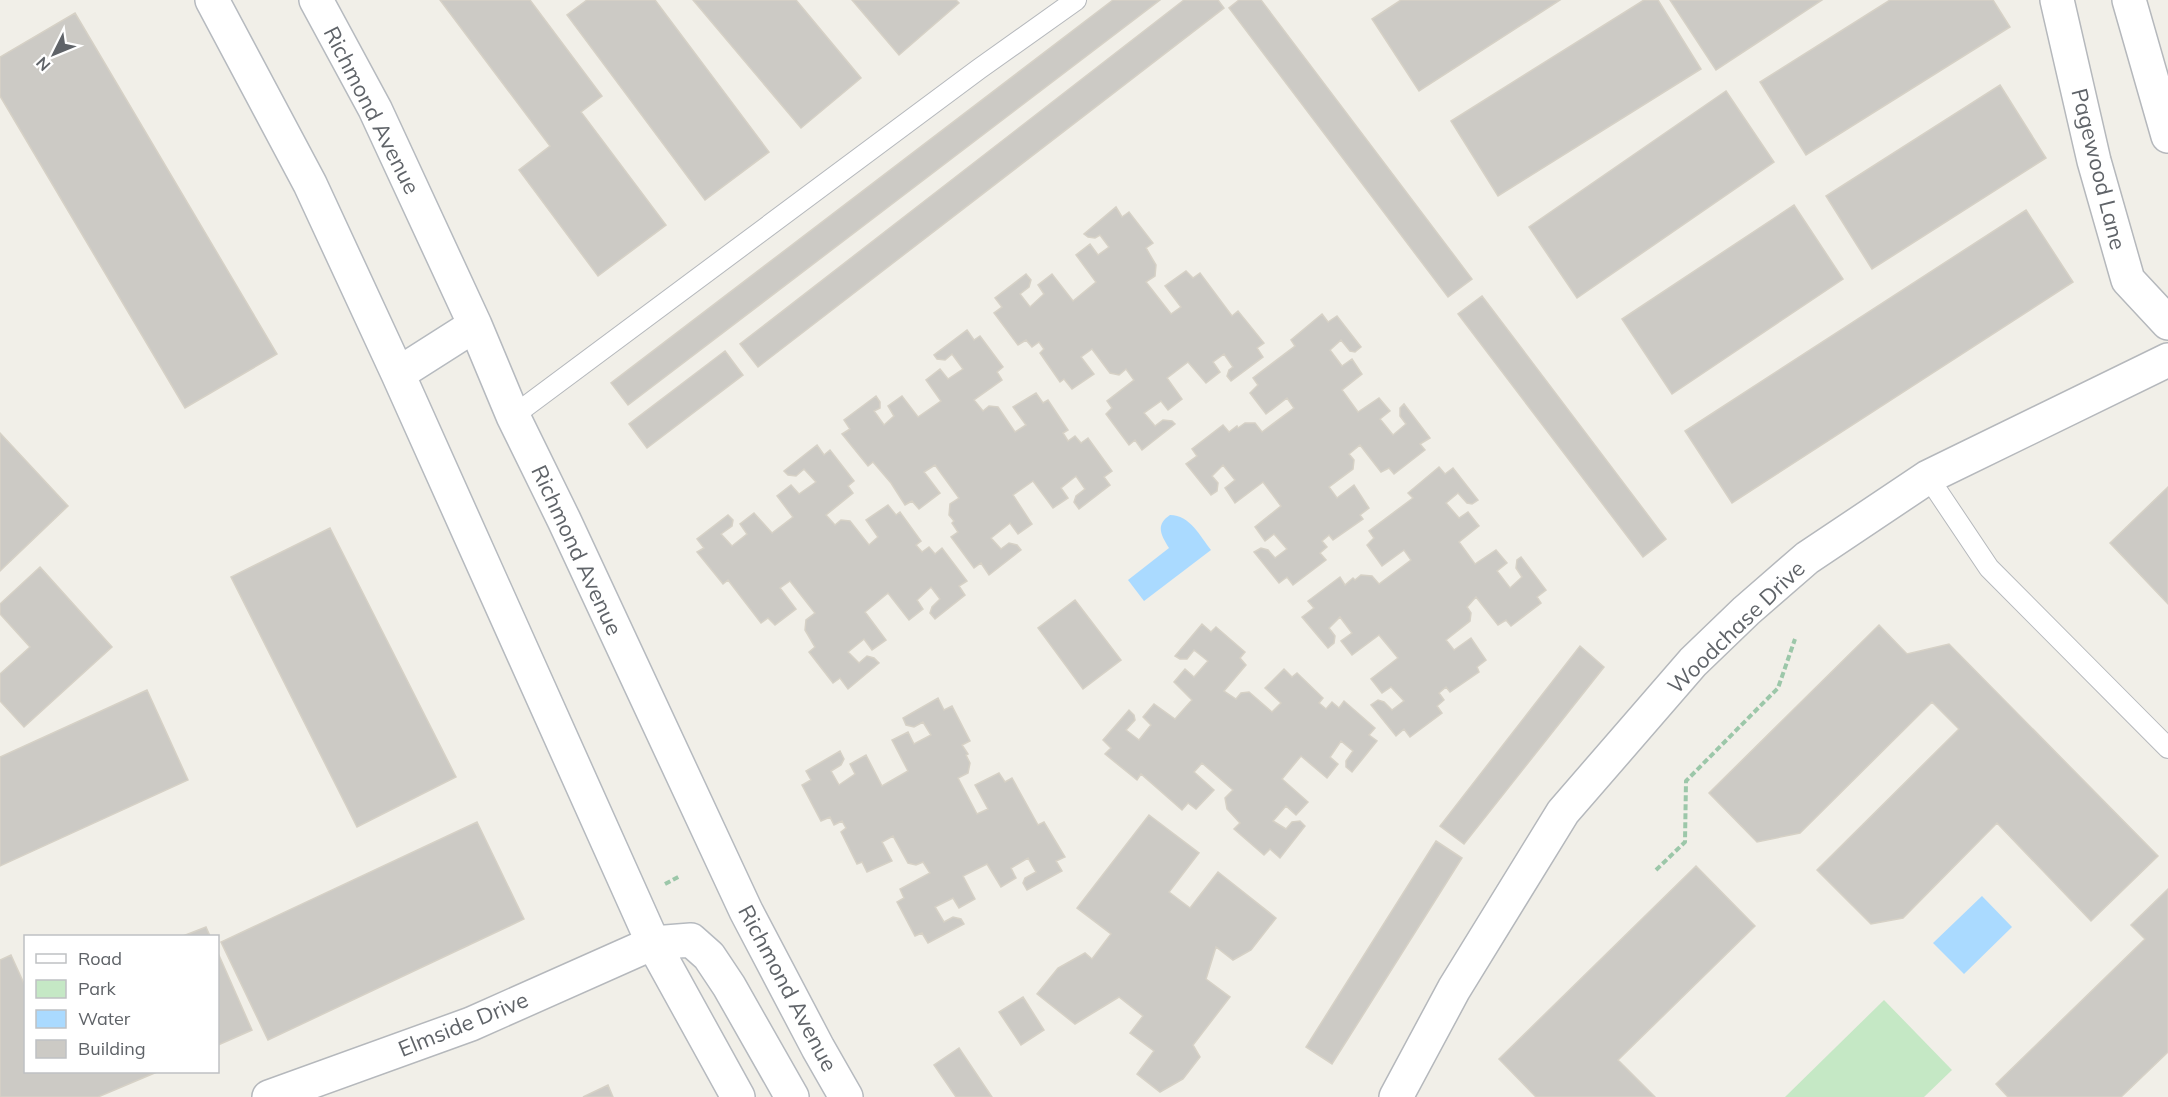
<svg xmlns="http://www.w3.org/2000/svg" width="2168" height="1097" font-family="Mulish,sans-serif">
<rect width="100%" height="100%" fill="#f1efe8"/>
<path fill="#c5e8c5" d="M1884,1000L1952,1070L1924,1097H1785Z"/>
<path fill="#aadaff" d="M1170,515C1190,515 1200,536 1211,550L1144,601L1128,580L1169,548C1161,535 1155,525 1170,515Z
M1982,896L2012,927L1964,974L1933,943Z"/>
<path fill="#cccac5" stroke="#d6d1c6" stroke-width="1.5" d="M440,0H530L602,96L581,112L666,225L598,276L519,170L550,146Z
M587,0H655L769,152L705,200L567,15Z
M693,0H796L861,78L801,128Z
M852,0H956L959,3L899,55Z
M1113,0H1160L628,405L611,383Z
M1184,0H1218L1224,8L758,367L740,344Z
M1239,0H1261L1472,279L1448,297L1229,8Z
M1401,0H1560L1419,91L1372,19Z
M1644,0H1658L1701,69L1498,196L1451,121Z
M1670,0H1822L1716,70Z
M1890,0H1993L2010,27L1806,155L1760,82Z
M75,13L277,354L185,408L0,96V57Z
M2000,85L2046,158L1872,269L1826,196Z
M1726,91L1774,162L1577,298L1529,227Z
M1794,205L1843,279L1672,394L1622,319Z
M1116,207L1122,217L1129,212L1153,243L1146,248L1156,265L1155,276L1146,282L1171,314L1181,307L1165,286L1186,271L1193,278L1200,273L1232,316L1238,311L1264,343L1257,348L1263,357L1231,381L1227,376L1229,370L1233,367L1224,354L1213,362L1220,372L1206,383L1188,362L1167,378L1182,399L1168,410L1161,401L1144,413L1155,426L1163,420L1172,421L1175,424L1142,450L1135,440L1129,445L1106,414L1112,408L1107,401L1134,380L1126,369L1119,375L1110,373L1092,349L1081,357L1094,374L1072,389L1064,379L1060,382L1040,353L1044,349L1039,342L1032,347L1026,340L1018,345L994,313L1002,307L995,298L1026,274L1031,280L1029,287L1020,294L1030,307L1044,294L1038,285L1052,274L1073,301L1096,282L1076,255L1090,244L1098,255L1109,247L1100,235L1095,238L1088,237L1084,234Z
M2026,210L2073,282L1732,503L1685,431Z
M1482,296L1666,539L1643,557L1458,314Z
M1322,314L1328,322L1337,316L1361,347L1355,352L1350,351L1341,340L1330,350L1342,366L1352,359L1362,374L1342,390L1358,412L1379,398L1390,411L1380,419L1393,435L1406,424L1400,416V408L1404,404L1430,438L1420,444L1425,450L1394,474L1389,468L1381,472L1360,445L1349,454L1354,460L1353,469L1329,487L1337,498L1354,485L1369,508L1360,515L1363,519L1333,540L1329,535L1322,541L1327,547L1320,553L1326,560L1293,585L1287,577L1279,583L1254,552L1261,548L1268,550L1275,558L1287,549L1274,534L1265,541L1255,527L1281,506L1263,482L1235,503L1225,488L1235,480L1223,465L1212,476L1218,483L1217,491L1211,495L1186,464L1197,456L1192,449L1223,425L1229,432L1237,426L1238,428L1245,423H1255L1262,432L1294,408L1287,398L1266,414L1250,393L1258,385L1253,378L1295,346L1291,340Z
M967,330L974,340L980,336L1003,367L997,372L1002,380L974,400L983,411L989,406L998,407L1015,432L1026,425L1013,407L1036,393L1043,403L1048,400L1068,430L1063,433L1068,441L1075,436L1081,443L1088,438L1112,471L1104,477L1110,485L1079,509L1074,502L1076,496L1085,489L1076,476L1061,488L1068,498L1053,508L1033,481L1013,495L1032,524L1018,534L1010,523L991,538L1001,549L1009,543L1017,545L1021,550L989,575L981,563L974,568L951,537L958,532L952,523L954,521L949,515L950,504L959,498L935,465L924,472L940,493L919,509L912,501L905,505L891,483L873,462L868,466L842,434L850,429L844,420L876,396L880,402V408L874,411L884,425L894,416L888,406L902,396L918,417L941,401L926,380L940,369L948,379L963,369L952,354L945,360L937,359L934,355Z
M725,351L743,375L647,448L629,424Z
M0,433L68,506L0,571Z
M817,445L824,455L830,450L854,481L848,486L853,493L826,515L835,525L841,520L850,521L869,545L878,537L866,520L888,505L896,515L900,512L921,541L916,545L922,552L929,547L935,554L942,548L967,581L959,586L965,595L935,619L930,613L932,607L940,599L931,587L917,600L923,609L909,620L888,593L865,612L886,640L872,650L864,639L848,652L859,663L867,656L874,658L879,663L848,689L840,678L833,683L809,652L815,647L805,630L806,620L815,613L790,581L780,588L796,609L775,625L768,618L761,623L728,580L723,584L697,552L704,548L697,539L728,515L733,520L732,526L721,534L732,546L747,534L740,524L754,513L772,533L793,517L777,496L791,485L799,494L816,482L804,469L796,476L788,475L784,471Z
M1439,467L1445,474L1453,468L1478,500L1472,504L1467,503L1458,493L1446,503L1459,518L1468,512L1479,526L1459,542L1475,564L1496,550L1507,563L1497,571L1510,588L1522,577L1516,568L1517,560L1521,557L1546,590L1537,597L1541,603L1511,626L1506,620L1498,625L1476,597L1467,607L1471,613L1470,621L1446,640L1454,650L1471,638L1486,660L1477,667L1479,672L1450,692L1446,687L1439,693L1444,700L1437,706L1442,713L1410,737L1404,729L1396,736L1371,705L1378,700L1384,702L1392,710L1404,701L1391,687L1382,693L1371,679L1398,658L1379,635L1352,655L1341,641L1352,633L1340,617L1329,628L1335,636L1334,643L1328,648L1302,617L1314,608L1308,601L1340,577L1345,585L1353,578L1355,580L1361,575L1372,576L1379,584L1411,560L1404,550L1382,566L1367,545L1374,538L1369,531L1413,498L1408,493Z
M2168,487V604L2110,543Z
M330,528L456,777L357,827L231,577Z
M40,567L112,647L24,727L0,701V674L30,647L0,614V604Z
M1075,600L1121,660L1083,689L1038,628Z
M1202,624L1211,632L1216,627L1245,652L1240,658L1246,665L1224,691L1236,699L1241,693L1249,692L1272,712L1281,703L1265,688L1284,669L1292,677L1297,673L1323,698L1319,703L1326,709L1332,702L1339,708L1344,701L1375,728L1369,735L1377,741L1352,772L1346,767V761L1353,751L1341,741L1330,757L1338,764L1327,778L1301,756L1282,779L1308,802L1296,815L1286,806L1273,821L1286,829L1292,822L1300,821L1305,826L1280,858L1270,849L1264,855L1234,829L1240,823L1227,809L1225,798L1233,790L1202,763L1194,772L1214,790L1196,809L1188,803L1182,810L1141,774L1137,780L1105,754L1111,748L1103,740L1129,710L1134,715L1135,720L1126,730L1139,740L1151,725L1143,717L1154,704L1175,719L1192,700L1174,682L1185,669L1194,677L1208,661L1194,650L1187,659H1180L1175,656Z
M1879,625L1907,654L1949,644L2158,856L2091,921L1997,823L1903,918L1871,924L1817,870L1959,729L1932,702L1800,833L1757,842L1709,793Z
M1580,646L1604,667L1464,844L1440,826Z
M147,690L188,780L0,866V757Z
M938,698L944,710L952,706L970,741L962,745L968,754L966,755L970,763L968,773L958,778L977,814L988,809L975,785L999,773L1005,782L1012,778L1038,825L1044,822L1065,857L1056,861L1062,871L1027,890L1023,883L1025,878L1036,872L1028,858L1011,868L1016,878L1001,887L987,864L963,876L975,899L959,908L953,898L935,907L944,922L953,917L961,919L964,924L928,943L922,933L915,936L897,902L904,898L900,889L930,873L923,862L916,865L908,863L893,836L882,842L892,861L867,872L862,862L857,864L841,832L846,828L842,821L834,825L830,817L821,821L802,785L811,780L806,771L840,751L844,759L841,765L831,771L839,785L855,774L850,764L866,755L882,786L908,771L892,740L908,732L914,744L931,735L923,722L914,727L906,725L903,718Z
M1149,815L1199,853L1169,892L1190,908L1218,872L1276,918L1251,950L1233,960L1216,947L1206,979L1230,997L1193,1045L1200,1057L1183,1079L1160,1092L1137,1074L1154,1051L1130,1033L1143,1016L1119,997L1075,1024L1037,994L1058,968L1085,953L1092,959L1111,934L1077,908Z
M477,822L524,919L268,1040L221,942Z
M1436,841L1462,858L1332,1064L1306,1047Z
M1696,866L1755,926L1618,1060L1655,1097H1536L1499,1059Z
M2168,889V1052L2121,1097H2008L1996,1084L2145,939L2131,925Z
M206,927L210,936H183Z
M218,953L252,1030L218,1045Z
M11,955L26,988V1072H157L98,1097H0V960Z
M1023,997L1044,1030L1021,1045L999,1012Z
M959,1048L992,1097H956L934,1065Z
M608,1085L613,1097H583Z"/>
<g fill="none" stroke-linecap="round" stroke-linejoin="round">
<defs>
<path id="service" d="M513,416L979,69L1076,0
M1928,477L1989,568L2168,748"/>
<path id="minor" d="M2057,0L2094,161L2128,280L2168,323
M2129,0L2168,136
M1396,1097L1454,989L1563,812L1693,662L1746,611L1807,558L1928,477L2168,360"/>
<path id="tertiary" d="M269,1097L471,1024L653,943"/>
<path id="secondary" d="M212,0L310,184L398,374L653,943L738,1097
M316,0L375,109L475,325L513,416L564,520L746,911L818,1048L846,1097
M398,374L475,325
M653,943L691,940L709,956L729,986L792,1097"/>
</defs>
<use href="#service" stroke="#b5b8bc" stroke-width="22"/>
<use href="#minor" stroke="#b5b8bc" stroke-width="36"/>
<use href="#tertiary" stroke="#b5b8bc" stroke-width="36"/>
<use href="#secondary" stroke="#b6babf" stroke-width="36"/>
<path stroke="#9cc7a9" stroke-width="4" stroke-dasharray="6 3" stroke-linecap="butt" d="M1656,870L1685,842L1686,781L1778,688L1795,639
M665,884L680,876"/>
<use href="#service" stroke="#fff" stroke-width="20"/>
<use href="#minor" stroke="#fff" stroke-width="33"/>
<use href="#tertiary" stroke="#fff" stroke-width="33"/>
<use href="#secondary" stroke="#fff" stroke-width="33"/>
</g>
<g text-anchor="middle" stroke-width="6" stroke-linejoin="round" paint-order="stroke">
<g font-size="22" fill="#5f6368" stroke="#fff">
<text transform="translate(372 110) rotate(63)" y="8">Richmond Avenue</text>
<text transform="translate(2099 169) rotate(76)" y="8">Pagewood Lane</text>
<text transform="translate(577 550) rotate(65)" y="8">Richmond Avenue</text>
<text transform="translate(1736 627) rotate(-44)" y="8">Woodchase Drive</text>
<text transform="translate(788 988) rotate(62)" y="8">Richmond Avenue</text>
<text transform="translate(463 1024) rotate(-22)" y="8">Elmside Drive</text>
</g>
</g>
<rect x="24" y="935" width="195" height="138" fill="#ffffff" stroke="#bfc1c3" stroke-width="1.5"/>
<rect x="36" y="954" width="30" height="9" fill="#ffffff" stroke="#bfc1c3" stroke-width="1.5"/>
<text x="78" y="965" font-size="18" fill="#5f6368">Road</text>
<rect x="36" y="980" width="30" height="18" fill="#c5e8c5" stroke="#bfc1c3" stroke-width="1.5"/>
<text x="78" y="995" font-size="18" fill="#5f6368">Park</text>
<rect x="36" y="1010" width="30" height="18" fill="#aadaff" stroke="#bfc1c3" stroke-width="1.5"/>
<text x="78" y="1025" font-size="18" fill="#5f6368">Water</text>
<rect x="36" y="1040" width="30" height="18" fill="#cccac5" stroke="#bfc1c3" stroke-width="1.5"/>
<text x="78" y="1055" font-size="18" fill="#5f6368">Building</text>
<g transform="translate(54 54) rotate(227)" stroke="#ffffff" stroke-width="4.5" paint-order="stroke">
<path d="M0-4.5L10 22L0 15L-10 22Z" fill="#5f6368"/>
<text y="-9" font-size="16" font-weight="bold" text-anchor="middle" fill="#5f6368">N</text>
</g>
</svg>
